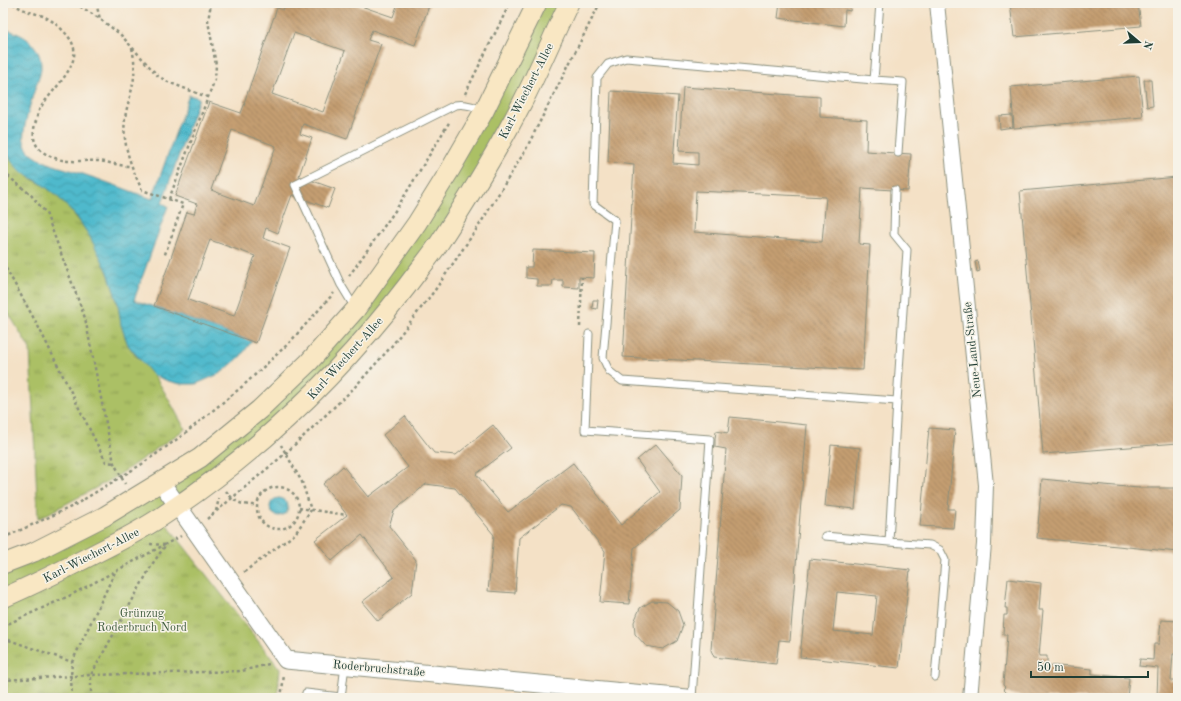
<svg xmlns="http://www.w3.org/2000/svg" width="1181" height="701" font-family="'Old Standard TT',serif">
<defs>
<pattern id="park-tufts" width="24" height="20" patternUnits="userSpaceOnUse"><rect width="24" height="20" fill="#abc065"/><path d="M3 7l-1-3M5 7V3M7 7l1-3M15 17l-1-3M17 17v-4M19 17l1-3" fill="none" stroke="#8b9d54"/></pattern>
<pattern id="water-waves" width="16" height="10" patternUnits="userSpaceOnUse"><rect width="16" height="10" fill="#4fb9cc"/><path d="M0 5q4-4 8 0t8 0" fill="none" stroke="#4198a6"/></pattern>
<pattern id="building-back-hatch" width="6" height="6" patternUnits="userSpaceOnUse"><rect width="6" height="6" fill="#c49e71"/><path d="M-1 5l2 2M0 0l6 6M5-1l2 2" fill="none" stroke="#9f825e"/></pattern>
</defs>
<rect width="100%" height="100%" fill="#f7f3e8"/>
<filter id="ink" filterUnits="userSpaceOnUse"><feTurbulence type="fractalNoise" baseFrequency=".025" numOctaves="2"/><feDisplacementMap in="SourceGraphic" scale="8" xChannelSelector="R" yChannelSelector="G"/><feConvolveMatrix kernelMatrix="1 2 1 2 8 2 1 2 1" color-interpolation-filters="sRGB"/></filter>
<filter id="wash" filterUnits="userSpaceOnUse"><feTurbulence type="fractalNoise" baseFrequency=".012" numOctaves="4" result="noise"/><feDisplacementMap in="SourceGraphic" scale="16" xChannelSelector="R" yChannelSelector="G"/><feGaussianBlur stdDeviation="0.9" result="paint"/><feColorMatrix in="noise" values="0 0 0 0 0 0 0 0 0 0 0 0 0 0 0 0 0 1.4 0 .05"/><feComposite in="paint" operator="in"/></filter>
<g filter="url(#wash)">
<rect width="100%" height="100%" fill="#f4e1c6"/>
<path fill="#abc065" stroke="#657e4c" d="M537,3H569L522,103L379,323L216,478L3,598V564L134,498L309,362L417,223Z"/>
<path fill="url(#park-tufts)" stroke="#657e4c" d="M3,100L4,135L31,179C44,184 54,193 63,202C88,228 105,259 115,294C120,310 120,328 128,344C133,355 145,364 153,374C165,391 175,411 185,429L116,477L38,519L30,349L3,304Z
M161,517L280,669L277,698H3V605L29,597Z"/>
<path fill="url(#water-waves)" stroke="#377b80" d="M3,29C23,33 42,45 41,68C41,74 38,80 36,86C32,97 29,109 26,121C24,131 21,141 28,150C38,163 65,168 80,173C104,181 128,190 152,199L189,95L199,98L162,203L168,206L134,300L252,341L240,357L221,373L196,384H181L168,381L153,375L128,345L121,325L118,304L108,272L90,237L77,217L56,195L39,182L21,172L12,162L7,153L4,135Z
M270 507a9 9 0 1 1 18 0a9 9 0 1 1-18 0Z"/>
<g id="blocks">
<path fill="url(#building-back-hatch)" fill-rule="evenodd" d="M286,3H352L393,17L398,3H430L415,45L372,30L368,40L381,44L347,139L303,124L300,134L312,138L299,176L335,189L328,208L292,195L278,233L266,228L263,238L290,248L256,343L154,306L187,212L194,214L197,204L175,196L209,102L241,113L245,103H244L277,8L283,10ZM294,33L345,51L323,112L272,94ZM232,130L276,146L254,206L211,190ZM210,240L255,256L234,316L188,300Z
M780,3H851L850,11L845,10L844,26L778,18Z
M1010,3H1138L1141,26L1014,37Z
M1139,76L1143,117L1014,128L1011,87Z
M1144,80H1151L1153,106L1147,107Z
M683,87L820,97V117L867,120L866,151L911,154L908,191L862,188L859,244L870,245L863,370L623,357L634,165L608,162L611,91L678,96L673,163L698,165V152L679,151ZM696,191L826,197L822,242L694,232Z
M1012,115L1013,127L1000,129L999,116Z
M1178,177V443L1043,454L1020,191Z
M533,250L595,253L594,278L579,277V288L563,287V280H553L552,286H537V279L526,278V267H532Z
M978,261L980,271L977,272L975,262Z
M593,300H598L597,309L592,308Z
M405,416L434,453L456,455L493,425L511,448L476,474L508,512L573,463L621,525L660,492L637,460L656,444L682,475L680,510L634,548L629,604L600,602L605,551L571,507L561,505L519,538L515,593L488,591L494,535L455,488L426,484L394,511L389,526L416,560L412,593L378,621L362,602L394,577L362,535L332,561L315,540L347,515L323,484L343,466L368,497L408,467L383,435Z
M730,417L807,425L790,641L779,640L776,664L714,657L711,650L726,449L715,447V439L716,431L728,433Z
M929,428L955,430L948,509H955L953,528L920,526Z
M831,445L860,448L855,509L825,506Z
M1042,479L1092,484L1139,488H1178V552L1037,538Z
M810,559L910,570L899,668L800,657ZM837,592L877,596L873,635L833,631Z
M1008,579L1041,583L1039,610H1043L1039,656H1047V665L1092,669V674L1129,678L1127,698H1042L1011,695L1009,693L1008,694L1003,689L1005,687L1003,685L1007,635H1003L1004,615H1007V608H1005Z
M652,601L667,602L678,611L683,625L677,641L663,649L646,646L635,634L634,622L640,608Z
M1161,620L1178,621V654H1173L1171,681H1176L1175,698H1157L1158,668L1139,666L1140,659L1153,660L1154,644H1159Z"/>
</g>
</g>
<g filter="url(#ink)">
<use href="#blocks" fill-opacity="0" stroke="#8a8f7d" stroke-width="1"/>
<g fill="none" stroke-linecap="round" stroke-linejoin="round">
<defs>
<path id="service" d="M880,3L874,80L626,58L608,64L597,78L593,204L615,220L603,358L609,371L622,381L897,401L889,542L930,545L940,550L945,560L935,677
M874,80L903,82L898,153
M895,190L894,234L907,250L897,401
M355,308L341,285L295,185L455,105C465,103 474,106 484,111
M589,334L585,430L710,439L692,698
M825,536L889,542
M305,698L306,693L341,697
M341,698L345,665"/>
<path id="minor" d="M937,3L986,485L984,544L970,698"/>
<path id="tertiary" d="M161,482L286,660L687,698"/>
<path id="secondary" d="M3,564L34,552L105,516L200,458L259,410L309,362L356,309L417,223L450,170L484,111L537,3
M3,598C35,584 67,568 98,552C120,541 141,530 161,517C257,454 338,376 407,286C418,271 430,257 440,242C469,197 498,150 522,103C539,70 553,36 569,3"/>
</defs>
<use href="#service" stroke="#8a8f7d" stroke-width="9"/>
<use href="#minor" stroke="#8a8f7d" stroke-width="16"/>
<use href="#tertiary" stroke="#8a8f7d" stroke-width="19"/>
<use href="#secondary" stroke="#8a8f7d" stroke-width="21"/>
<path stroke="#8a8f7d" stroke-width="2.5" stroke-dasharray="3 3" stroke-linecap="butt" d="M13,3C22,11 32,12 43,16C53,20 70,35 73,45C81,66 50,92 41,107C38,111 37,117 36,121C29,142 38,153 58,159C71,163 85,160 98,161C109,162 119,166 131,166
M75,3L100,19
M96,3L100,19L120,34L158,76L168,82L207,97
M132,48C134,57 135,66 134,76C133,90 127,104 125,118C122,144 131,167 142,190L183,204L164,257
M465,94L510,3
M3,172L31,195L46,213L85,318L114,463L125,484
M169,199L215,79L216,65L208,21L211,3
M3,263L37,324L106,462L114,463
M349,276L397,208L450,121
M580,327L582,277
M257 508a21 21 0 1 1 42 0a21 21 0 1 1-42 0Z
M226,491C236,504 242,505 257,505
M299,508L347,515
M216,511L219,498
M207,519L286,453L353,389L390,348L435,290L480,224L525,151L600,3
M3,538L73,506L142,464L183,435L244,385L289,343L334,293
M150,544L165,545
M244,572L295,534L311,510L302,482L281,445
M3,626L69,596L181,536
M3,638L72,662
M3,680L91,675L242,671L269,664
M72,698L71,677L72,662L115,572
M91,698V675L153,563L165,546
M281,698L284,675"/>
<use href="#service" stroke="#fff" stroke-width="7"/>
<use href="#minor" stroke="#fff" stroke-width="14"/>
<use href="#tertiary" stroke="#fff" stroke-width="17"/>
<use href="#secondary" stroke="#f9e7c3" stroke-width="19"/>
</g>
</g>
<g text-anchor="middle" stroke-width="3" stroke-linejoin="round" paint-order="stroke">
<g font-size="12" fill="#1f3d34" stroke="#f7f3e8">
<text transform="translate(526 91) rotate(-63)" y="4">Karl-Wiechert-Allee</text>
<text transform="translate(972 350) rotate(-96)" y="4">Neue-Land-Straße</text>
<text transform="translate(345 358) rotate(-48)" y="4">Karl-Wiechert-Allee</text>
<text transform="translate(91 555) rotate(-27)" y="4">Karl-Wiechert-Allee</text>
<text transform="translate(379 668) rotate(5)" y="4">Roderbruchstraße</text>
</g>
<g font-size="12" fill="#425e40" stroke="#f7f3e8">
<text x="142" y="617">Grünzug<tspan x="142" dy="14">Roderbruch Nord</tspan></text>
</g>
</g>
<rect width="1181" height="701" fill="none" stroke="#f7f3e8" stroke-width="16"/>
<g transform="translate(1139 42) rotate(109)" stroke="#f7f3e8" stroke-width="3" paint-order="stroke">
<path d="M0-3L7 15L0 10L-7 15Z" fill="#1f3d34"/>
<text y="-6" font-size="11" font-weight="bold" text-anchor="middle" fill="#1f3d34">N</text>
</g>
<path d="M1031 671v6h117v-6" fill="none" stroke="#1f3d34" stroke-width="2"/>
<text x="1037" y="671" font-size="12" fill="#1f3d34" stroke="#f7f3e8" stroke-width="3" paint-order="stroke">50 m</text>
</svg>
